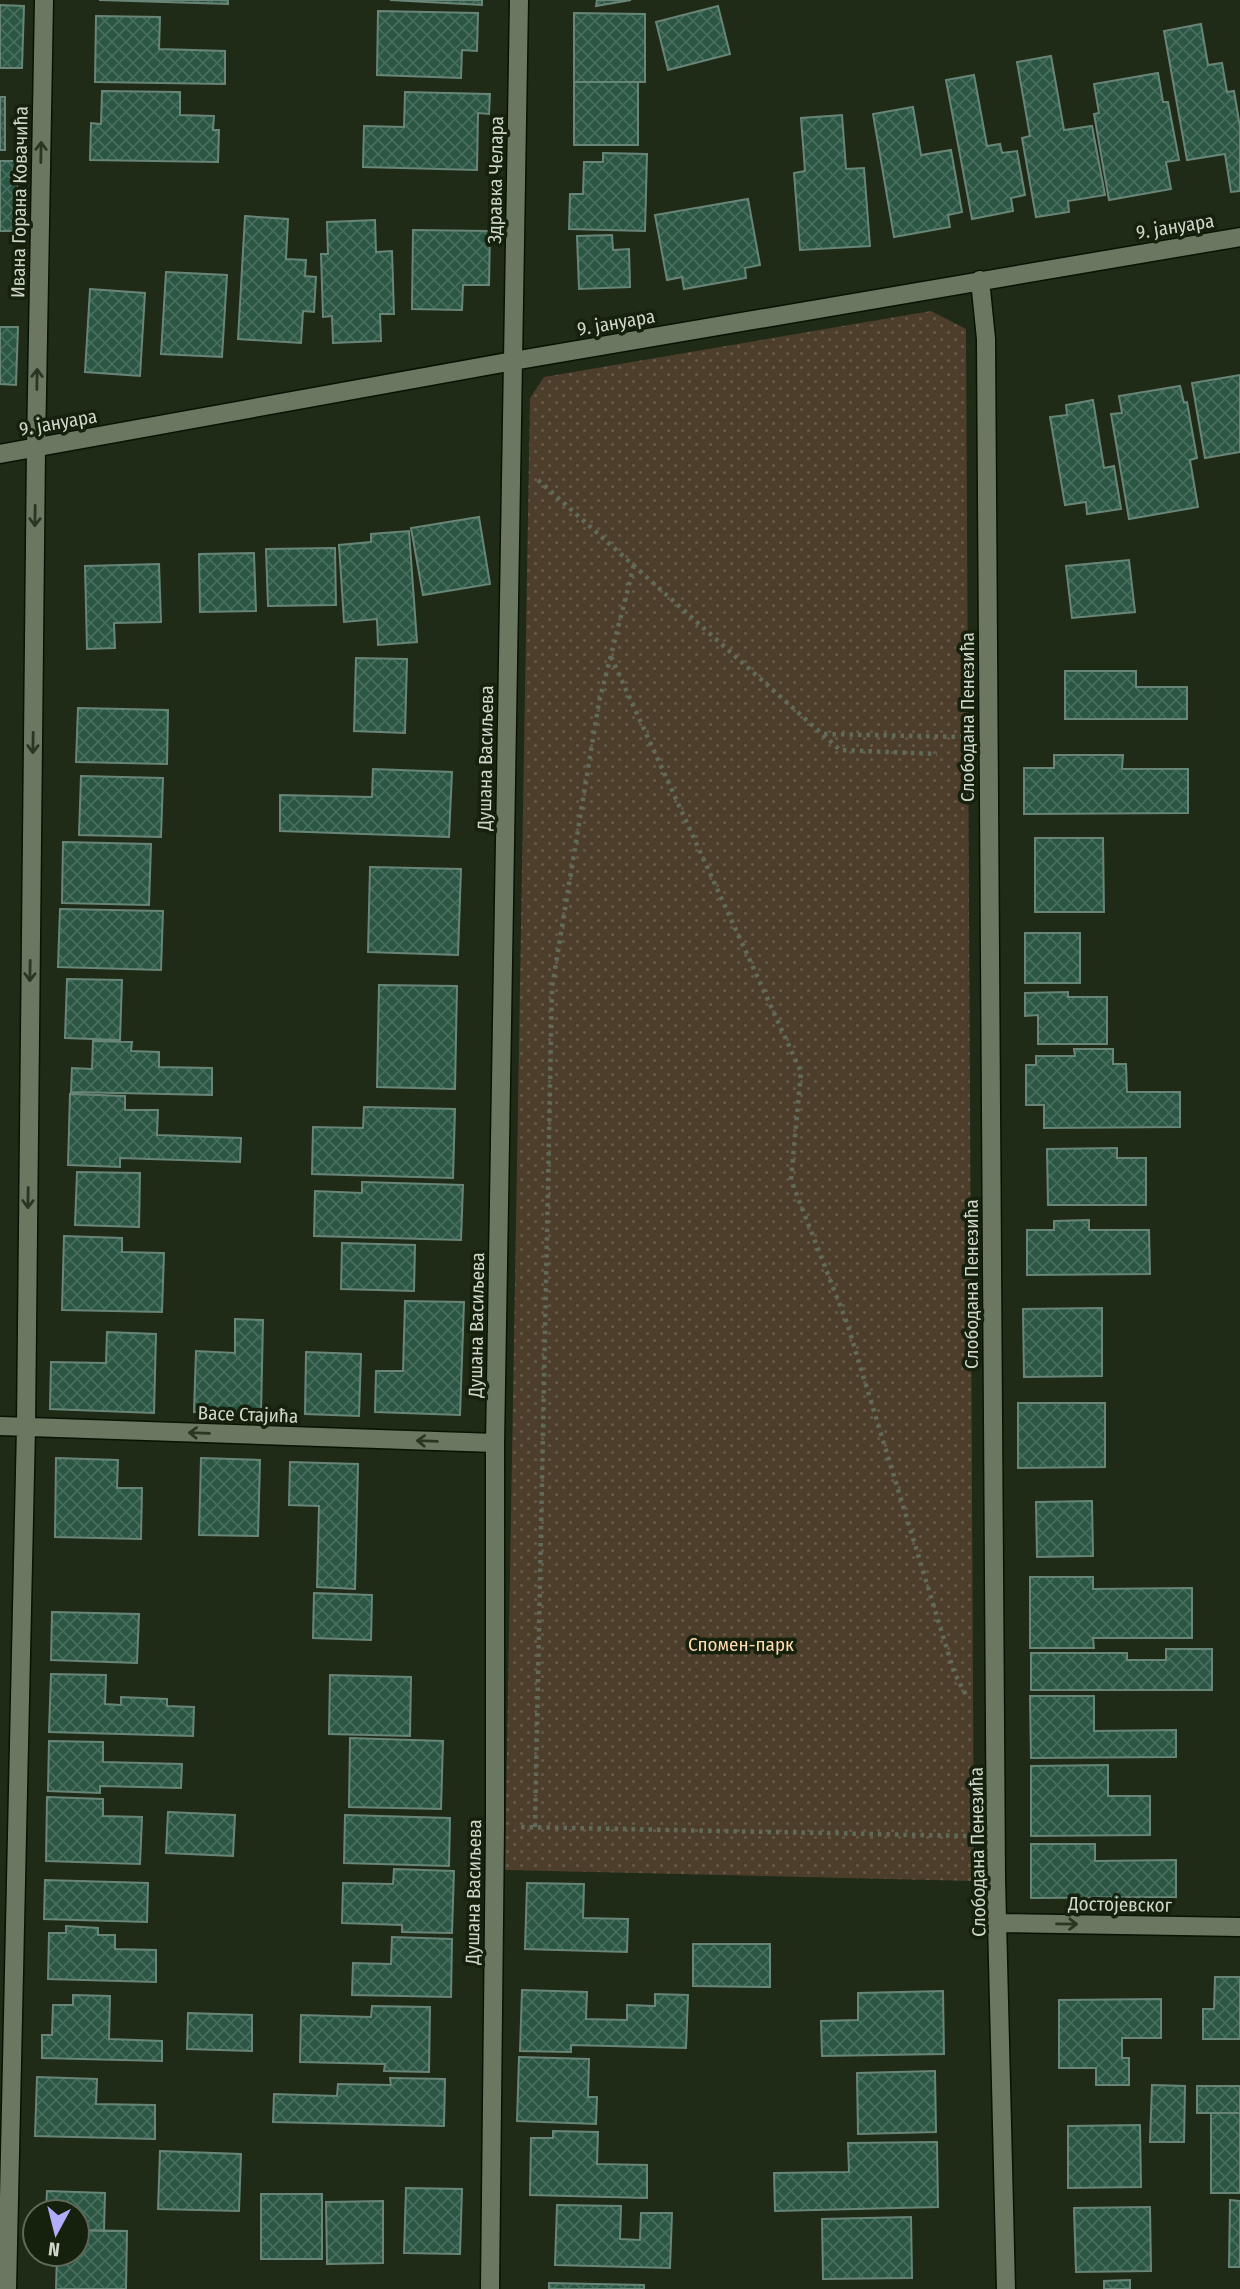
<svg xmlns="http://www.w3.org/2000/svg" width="1240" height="2289" font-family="'Fira Sans Condensed',sans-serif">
<defs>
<pattern id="park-dots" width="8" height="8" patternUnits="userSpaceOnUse" patternTransform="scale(1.75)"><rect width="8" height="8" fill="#4d3e2b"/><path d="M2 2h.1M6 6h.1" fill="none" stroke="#665948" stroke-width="1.8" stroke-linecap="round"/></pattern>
<pattern id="building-cross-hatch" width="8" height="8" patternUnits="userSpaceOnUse" patternTransform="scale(1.75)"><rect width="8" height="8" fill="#2a5643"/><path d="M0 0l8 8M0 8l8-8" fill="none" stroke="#486e5d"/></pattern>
</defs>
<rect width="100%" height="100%" fill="#1f2a17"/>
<path fill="url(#park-dots)" d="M931,311L966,329L974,1881L505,1870L530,398L544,377Z"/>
<path fill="url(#building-cross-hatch)" stroke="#698578" stroke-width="2" d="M99,0H228V4Z
M390,0H482V5Z
M597,0H631L596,6Z
M0,5L24,6L22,68H0Z
M718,6L730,54L668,70L656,22Z
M378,11L478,13L477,51L462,50L461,78L377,75Z
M574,13L645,14V82H574Z
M96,16L160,17L159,49L225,51V84L95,82Z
M1201,24L1208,65L1222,63L1227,92L1234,91L1240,127V191L1231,192L1225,154L1187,160L1164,31Z
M1051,56L1064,130L1092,126L1105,195L1068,201L1069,212L1036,217L1022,138L1030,136L1017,62Z
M1158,73L1163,102H1168L1179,160L1166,162L1171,189L1109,200L1094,114L1099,113L1094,84Z
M974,75L987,146L1000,144L1002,153L1017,151L1025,195L1011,198L1013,211L972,219L946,80Z
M574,82H638V145H574Z
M102,91L180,92V115L214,116L213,130H219L218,162L90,160L91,123L101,124Z
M405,92L490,94L489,114L478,113L477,170L363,167L364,126L404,127Z
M0,97H5V150H0Z
M913,107L921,155L951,150L962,212L948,215L950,227L894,237L873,114Z
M842,115L846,169L864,168L870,246L800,250L794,173L805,171L801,118Z
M603,153L647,154L645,231L569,229L570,194H583L584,162H603Z
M0,161H18L16,231H0Z
M748,199L760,265L745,268L746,278L684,289L682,277L667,280L655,215Z
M245,216L288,219L286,259L306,260L305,276L316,277L314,312L303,311L301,343L238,339Z
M375,220L376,252L392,251L394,314H380L381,341L333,343L332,316L323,317L321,254H328L327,222Z
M413,230L490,231L489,285H463L462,310L412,309Z
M612,235L613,250L629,249L630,287L579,289L577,236Z
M166,272L227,275L222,357L161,354Z
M90,289L145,293L140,376L85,372Z
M0,327H18L16,385L0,384Z
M1240,375V452L1205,458L1192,383Z
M1180,386L1184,403L1187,402L1197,458L1190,460L1198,507L1129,519L1111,414L1122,413L1119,396Z
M1093,400L1104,468L1114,466L1121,509L1087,514L1086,502L1065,505L1050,417L1067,415L1066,405Z
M479,517L490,584L423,595L411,528Z
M409,531L417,642L378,645L377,619L344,622L339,545L371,542V534Z
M335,548L336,605L268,606L266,549Z
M254,553L256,611L200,612L199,554Z
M1129,560L1135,612L1072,618L1066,566Z
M159,564L161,622L114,623L115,648L87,649L85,566Z
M356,658L407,659L405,733L354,731Z
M1065,671H1136V687H1187V719H1065Z
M78,708L168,710L167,764L76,762Z
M1054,755H1123L1122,769H1188V813L1024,814V768H1054Z
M373,769L452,772L449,837L280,831V795L372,797Z
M81,776L163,778L161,837L79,835Z
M1035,838H1103L1104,912H1035Z
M63,842L151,844L149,905L62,903Z
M370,867L461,869L458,955L368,952Z
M60,909L163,911L161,970L58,967Z
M1025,933H1080V983H1025Z
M67,979L122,980L120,1040L65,1038Z
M379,985L457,986L455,1089L377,1087Z
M1068,992V997H1107V1044H1038V1015L1025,1016V993Z
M93,1041L132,1042L131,1051L159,1052V1067L212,1068V1095L71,1092L72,1068L92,1069Z
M1074,1049H1113V1064H1126L1127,1092H1180V1127L1044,1128V1105H1026V1065H1036V1056H1075Z
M70,1094L125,1096V1110H158L157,1135L241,1138L240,1162L120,1158V1167L68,1165Z
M364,1107L455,1109L453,1178L312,1174L313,1127L363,1128Z
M1117,1148V1158H1146V1205H1048L1047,1149Z
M77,1172L140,1173L139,1227L75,1225Z
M362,1182L463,1185L461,1240L314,1236L315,1191L362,1193Z
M1089,1220V1230H1149L1150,1274L1027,1275V1230H1054V1221Z
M64,1236L122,1238V1252L164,1253L162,1312L62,1310Z
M342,1243L415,1245L414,1291L341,1289Z
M405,1301L464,1302L460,1415L375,1412L376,1371H403Z
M1102,1308V1376L1024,1377L1023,1309Z
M235,1319L263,1320L261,1414L194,1412L196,1351L235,1353Z
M107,1332L156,1334L154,1413L50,1409L51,1362L106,1363Z
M306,1352L361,1354L359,1416L305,1414Z
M1018,1403H1105V1467L1018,1468Z
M56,1458L118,1460L117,1488H142L141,1539L55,1537Z
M201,1458L260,1460L258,1536L199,1535Z
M290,1462L358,1464L355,1589L317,1587L319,1506L289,1505Z
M1092,1501L1093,1556L1037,1557L1036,1502Z
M1030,1577H1093V1589L1192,1588V1638H1093L1094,1648H1030Z
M314,1593L372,1595L371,1640L313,1638Z
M52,1612L139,1614L137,1663L51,1660Z
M1166,1649H1212V1690H1031V1653H1127V1660H1166Z
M51,1674L106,1675L105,1704L121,1705V1697L167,1699V1706L194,1707L193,1736L49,1732Z
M330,1675L411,1677L410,1736L329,1734Z
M1030,1696H1094V1731L1176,1730V1757L1031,1758Z
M350,1738L443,1741L441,1809L349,1807Z
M49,1741L103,1742V1762L182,1764L181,1788L100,1786V1793L48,1791Z
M1108,1765V1796H1150V1835L1031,1836V1766Z
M47,1797L103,1799V1816L142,1817L140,1864L46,1861Z
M168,1812L235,1815L233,1856L166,1853Z
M345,1815L450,1818L449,1866L344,1863Z
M1031,1844H1095V1861L1176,1860V1897L1031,1898Z
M394,1869L454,1871L452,1933L402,1932V1925L342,1923L343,1883L393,1884Z
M45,1880L148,1883L147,1922L44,1919Z
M527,1883L584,1884L583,1918L628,1919L627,1952L525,1949Z
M66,1926L98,1928V1935H115V1949L156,1950V1982L48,1979L49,1933H66Z
M392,1937L452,1939L451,1997L352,1995L353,1963L391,1964Z
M693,1944H770V1987L693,1986Z
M1215,1977H1240V2039H1203V2009H1214Z
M522,1990L587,1992L586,2019L627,2020V2005L655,2006V1994L688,1995L686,2048L571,2045V2052L520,2051Z
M943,1991L944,2054L822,2056L821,2021L858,2020V1993Z
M73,1995L110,1996L109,2039L162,2041V2061L42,2058V2035H52L53,2005H73Z
M1161,1999V2038H1122V2058H1129V2085H1096V2068H1059V2000Z
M372,2006L430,2007L429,2072L384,2071L385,2064L300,2062L301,2015L371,2017Z
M188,2013L252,2015V2051L187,2049Z
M519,2057L589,2059L588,2097H597L596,2124L517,2121Z
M935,2071L936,2132L858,2134L857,2073Z
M37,2077L97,2079L96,2104L155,2105V2139L35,2136Z
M390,2078L445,2079L444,2126L273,2122L274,2094L337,2096L338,2084L391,2085Z
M1152,2085L1185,2086L1184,2142H1150Z
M1197,2086H1240V2113H1197Z
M1211,2113H1240V2193H1211Z
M1140,2125L1141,2187L1068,2188V2126Z
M553,2131L598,2132L597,2164L647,2165V2198L530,2195L531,2138H553Z
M937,2142L938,2207L775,2211L774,2173L849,2172L848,2143Z
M160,2151L241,2154L239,2211L158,2209Z
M406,2188L462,2189L460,2254L404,2253Z
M47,2191L105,2193L104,2231L77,2230V2212H46Z
M261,2194H322V2259H261Z
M1230,2200L1240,2201V2267H1229Z
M383,2201V2263L327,2264L326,2202Z
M557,2205L621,2206L620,2239L640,2240L641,2213H672L670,2268L555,2265Z
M1150,2207L1151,2271L1076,2272L1074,2208Z
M911,2217L912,2278L823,2279L822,2219Z
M77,2230L127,2231L126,2289H56L57,2254H77Z
M1130,2280V2289H1104V2281Z
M549,2283L644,2285V2289H549Z"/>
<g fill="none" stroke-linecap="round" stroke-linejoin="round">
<defs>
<path id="minor" d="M980,280L986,339L996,1879L1006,2289
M0,454L513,361L1240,237
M0,1426L495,1443
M999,1923L1240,1927
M7,2289L26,1427L36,448L44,0
M490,2289L495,1826V1443L519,0"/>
</defs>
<use href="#minor" stroke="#081303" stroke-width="21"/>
<path stroke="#616b5a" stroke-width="4.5" stroke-dasharray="3.5 5" stroke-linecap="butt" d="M538,480L840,750L937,754
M611,657L801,1072L791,1180L847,1323L954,1672L967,1697
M824,734L962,737
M521,1827L971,1836
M535,1827L552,988L599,702L634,565"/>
<use href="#minor" stroke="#6a7861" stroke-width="18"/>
</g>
<defs><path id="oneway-shaft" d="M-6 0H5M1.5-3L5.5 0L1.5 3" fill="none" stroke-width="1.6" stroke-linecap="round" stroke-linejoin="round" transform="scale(1.75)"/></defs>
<g stroke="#2a3622">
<use href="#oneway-shaft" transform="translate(41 152) rotate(-89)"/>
<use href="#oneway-shaft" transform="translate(37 379) rotate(-89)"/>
<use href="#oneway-shaft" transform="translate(35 516) rotate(91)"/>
<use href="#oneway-shaft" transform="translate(33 743) rotate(91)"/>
<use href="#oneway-shaft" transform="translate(30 971) rotate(91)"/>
<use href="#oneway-shaft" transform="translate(28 1198) rotate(91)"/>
<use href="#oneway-shaft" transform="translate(199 1433) rotate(-178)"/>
<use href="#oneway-shaft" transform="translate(427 1441) rotate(-178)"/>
<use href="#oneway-shaft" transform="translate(1067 1924) rotate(1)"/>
</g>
<g text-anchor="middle" stroke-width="7" stroke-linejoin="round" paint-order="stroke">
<g font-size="19" fill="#cfd7cb" stroke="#15200d">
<text transform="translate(495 180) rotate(-89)" y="7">Здравка Челара</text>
<text transform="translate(19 202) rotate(-89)" y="7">Ивана Горана Ковачића</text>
<text transform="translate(1175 226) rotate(-9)" y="7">9. јануара</text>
<text transform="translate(616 322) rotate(-10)" y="7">9. јануара</text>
<text transform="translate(58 422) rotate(-10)" y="7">9. јануара</text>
<text transform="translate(967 717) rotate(-90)" y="7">Слободана Пенезића</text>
<text transform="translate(485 758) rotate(-89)" y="7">Душана Васиљева</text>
<text transform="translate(971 1284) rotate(-90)" y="7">Слободана Пенезића</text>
<text transform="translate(476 1325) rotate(-89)" y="7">Душана Васиљева</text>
<text transform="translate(248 1414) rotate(2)" y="7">Васе Стајића</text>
<text transform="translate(977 1852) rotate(-91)" y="7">Слободана Пенезића</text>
<text transform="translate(473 1892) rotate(-89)" y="7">Душана Васиљева</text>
<text transform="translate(1120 1904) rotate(1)" y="7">Достојевског</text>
</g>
<g font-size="19" fill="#ffdbae" stroke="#15200d">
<text x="741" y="1651">Спомен-парк</text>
</g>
</g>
<g transform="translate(56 2233) rotate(187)"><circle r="33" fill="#15200d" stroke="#5f6959" stroke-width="2"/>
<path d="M0-5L12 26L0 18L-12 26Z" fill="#b0aefa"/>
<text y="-10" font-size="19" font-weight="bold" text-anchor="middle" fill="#cfd7cb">N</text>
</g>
</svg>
